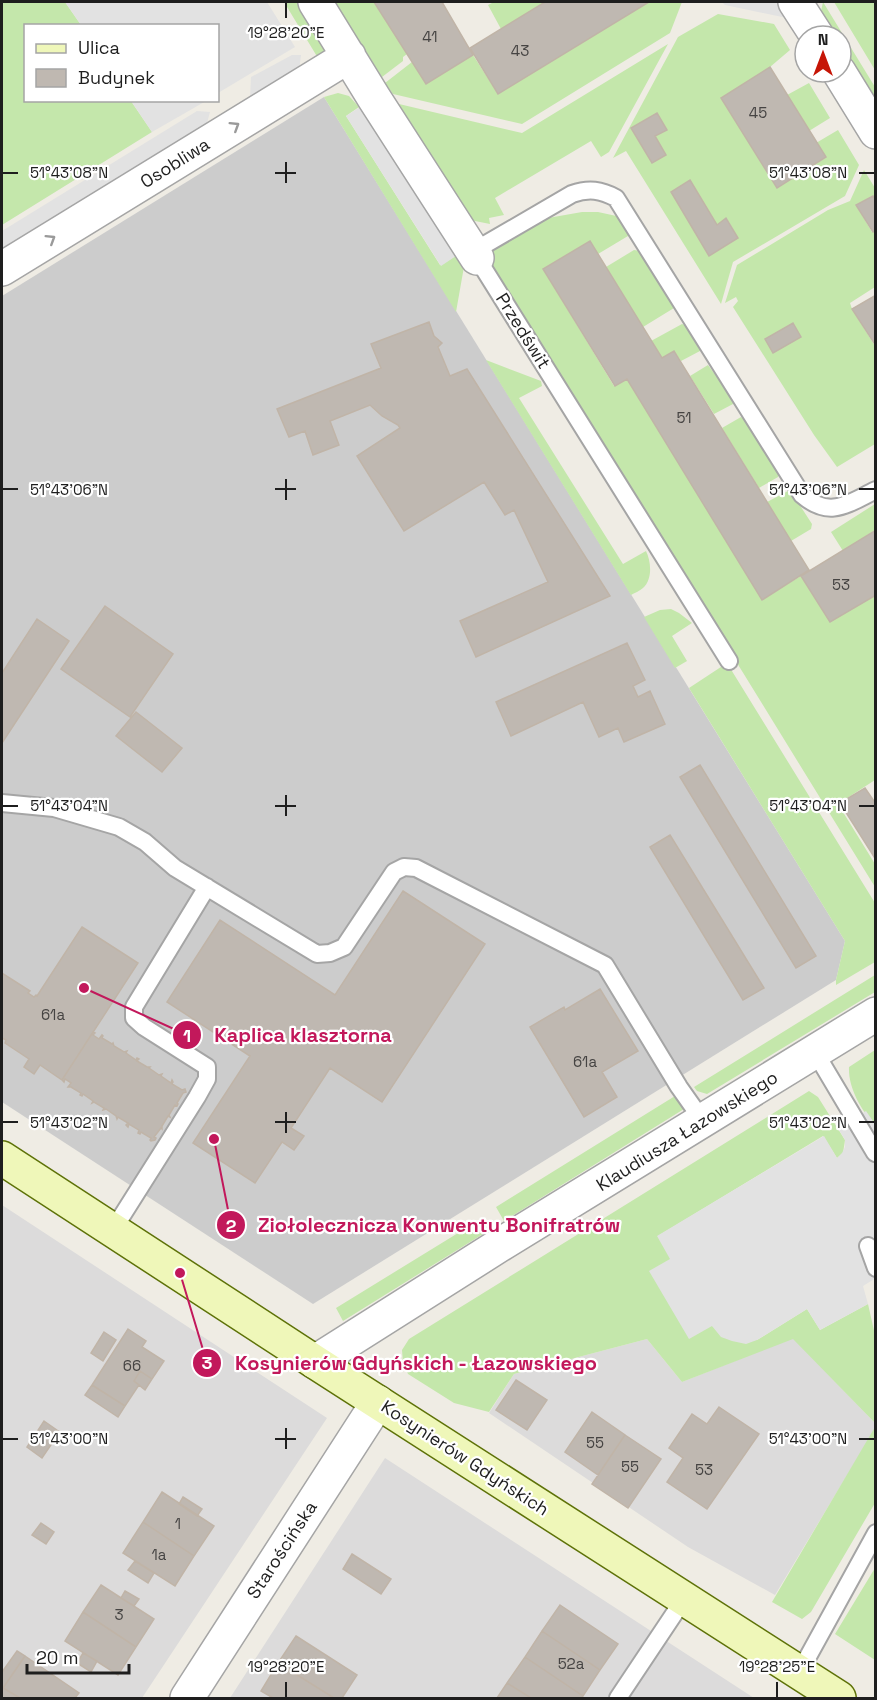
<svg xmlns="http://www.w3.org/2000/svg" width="877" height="1700" font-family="'Space Grotesk',sans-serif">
<rect width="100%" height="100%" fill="#efece4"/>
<path fill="#dcdbdb" d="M2,1205L327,1418L142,1698H2Z
M793,1338L875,1423L876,1427L775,1595L688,1547L489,1413L514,1374L647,1339L682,1382Z
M385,1458L754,1698H230Z"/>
<path fill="#ccc" d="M324,97L845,941L836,980L313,1304L2,1102V296Z"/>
<path fill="#c4e7ab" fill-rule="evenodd" d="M2,2H65L81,25L26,26V100L131,101L152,132L2,225Z
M284,2H307L327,50L321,63Z
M335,2H374L407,54L403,57V61L382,77Z
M494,2H545L501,29L488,5Z
M649,2H682L670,33L522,124L393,94L385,83L412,62L426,84L473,55L498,94Z
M823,2L875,87V108L841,52V36H831L820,16Z
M834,2H875V70Z
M718,14L774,24L790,50L770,67L777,187L825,158L816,143L838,130L859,165L845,196L733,262L721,304L626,151L613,158L678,37ZM657,113L666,129L655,136L666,155L652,163L631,128ZM690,181L717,225L727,219L738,238L709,256L671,192Z
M668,44L609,152L601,157L591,141L495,198L504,215L489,218L490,224L470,220L399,104L522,133Z
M809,83L830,118L809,131L787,95Z
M338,93L349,96L359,107L346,116L440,265L462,252L465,261L456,312L324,97Z
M864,170L875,188V200L872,196L856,205L872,232L875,230V287L850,303L852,309L875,346V444L837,467L814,435L733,307L738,301L736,297L725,303L737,265L828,210L850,201Z
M582,212H598L621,217L630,232L628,236L598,254L590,241L543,269L614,386L627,379L762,599L801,576L830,622L875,595V780L838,804L875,864V887L485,254L535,224L548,218Z
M634,250L640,251L674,304V308L643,327L606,267Z
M682,324L687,326L701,347L700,351L681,361L674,351L662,358L651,341Z
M486,360L541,381L542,386L519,398L623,564L646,551C651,561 653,579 643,588C640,591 634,593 631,595Z
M708,365L734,400L733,404L714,414L690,376Z
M741,417L745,420L780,472L778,477L759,488L722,428Z
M790,490L812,524L811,529L791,541L767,502Z
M875,504V530L843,551L831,532Z
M671,609L679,613L692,623L672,636L687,661L675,668L644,617L660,610Z
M727,663L875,903V962L836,985V980L845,941L689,688Z
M875,975V992L707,1094L697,1091L694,1087Z
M875,1050V1124C861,1111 848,1087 849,1067Z
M809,1091L818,1097L845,1140L843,1153L837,1158L823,1136L658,1236L712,1326L757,1340L807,1309L820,1330L868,1304L875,1335V1423L793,1339L682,1382L647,1339L514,1374L489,1412L454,1403L408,1374L403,1363L402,1350L409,1339Z
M675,1096L684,1109L504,1221L496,1207Z
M476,1222L483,1234L343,1321L336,1308Z
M875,1427V1503L811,1612L802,1619L772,1602Z
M875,1568V1660L835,1634Z"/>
<path fill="#e2e2e2" d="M65,2H267L295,47L218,93V26L81,25Z
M722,2H814L787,18L725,5Z
M292,55H301L298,79L250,98L251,77Z
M131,101H206L152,132Z
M368,102L462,252L441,266L346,116Z
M197,111L210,112L203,138L2,262V231Z
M866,1111L875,1124L876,1278L863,1286L868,1304L820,1330L807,1309L757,1340L746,1344L732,1341L721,1337L712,1326L689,1339L649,1271L670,1259L657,1236L824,1136L837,1158L842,1153L845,1147V1140L838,1128Z"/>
<path fill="#bfb8b1" stroke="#c0b4a7" stroke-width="1.5" d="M374,2H442L473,55L426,84Z
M545,2H649L498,94L470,48Z
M770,67L826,157L777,188L721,98Z
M657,113L667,130L655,136L666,155L652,163L631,128Z
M690,180L717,225L726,218L738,238L709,256L671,192Z
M873,196L876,200V230L873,232L856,205Z
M590,241L662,358L674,351L809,570L762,600L627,379L615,386L543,269Z
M876,295V346L852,309Z
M429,322L434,336L442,343L438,347L450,376L467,369L610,596L476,657L460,621L548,582L514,510L505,515L484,482L404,531L357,456L400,428L398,425L382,416L370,405L330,421L339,445L313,455L305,431L289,437L277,409L381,368L371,344Z
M793,323L801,337L773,353L765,339Z
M876,530V595L830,622L801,576Z
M105,606L173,654L130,717L61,669Z
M37,619L69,641L2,743V673Z
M627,643L645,680L633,686L638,697L650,691L665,724L624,742L618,728L599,737L583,702L511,736L496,702Z
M136,712L182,748L162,772L116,736Z
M700,765L816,956L796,968L680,777Z
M865,788L876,804V860L840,803Z
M670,835L764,988L743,1000L650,847Z
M403,891L485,944L382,1102L330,1068L291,1128L304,1136L294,1150L282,1142L255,1183L193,1143L250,1056L167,1002L220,920L335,995Z
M82,927L138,963L62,1080L40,1065L34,1074L24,1067L29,1059L5,1043L6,1040L2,1038V973L30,991L28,993L34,997L36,995L37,996Z
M600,989L638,1051L602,1072L617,1097L584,1117L530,1027L564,1007L565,1010Z
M93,1032L95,1033L93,1035L99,1039L102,1035L103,1036L102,1038L112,1044L113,1043L114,1046L124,1052L127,1051L126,1053L136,1060L137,1058L139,1059L137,1061L147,1067H150L149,1068L159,1075L162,1074L161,1076L171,1083L172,1080L173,1082L172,1084L182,1090L185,1089L186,1092L183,1093L177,1103L178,1104L177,1106L175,1105L169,1115L170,1117L168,1116L162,1126V1129L161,1128L154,1137L156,1138L155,1140L151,1141L150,1140L151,1138L141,1132L140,1134L138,1133L139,1130L129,1124L128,1127L126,1125L128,1123L118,1117L117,1119L116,1116L106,1109L103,1110L104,1108L94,1102L92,1103L93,1101L83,1094L82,1096L80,1095L81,1093L71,1087H68L71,1083L65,1079L64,1082L62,1080Z
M128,1329L146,1341L142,1347L164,1361L152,1379L140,1371L134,1381L139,1385L125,1406L92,1385Z
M104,1332L116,1340L103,1361L91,1353Z
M140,1371L152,1379L145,1390L134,1381Z
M516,1380L547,1400L527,1430L496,1410Z
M92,1385L125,1406L118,1417L85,1395Z
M719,1407L759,1434L707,1509L667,1482L683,1458L669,1448L692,1414L707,1424Z
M592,1412L625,1435L598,1475L565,1452Z
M44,1421L61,1433H59L42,1458L27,1447Z
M625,1435L661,1459L628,1508L592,1484Z
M162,1492L214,1526L194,1556L143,1522Z
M183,1497L202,1509L197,1516L179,1504Z
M143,1522L194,1556L175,1586L123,1553Z
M41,1523L54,1532L46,1544L32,1535Z
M352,1554L391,1579L381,1594L343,1569Z
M135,1561L154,1573L148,1583L128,1570Z
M101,1585L154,1619L136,1647L83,1612Z
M125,1591L139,1599L134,1606L121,1598Z
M560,1605L618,1644L600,1670L542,1631Z
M83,1612L136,1647L118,1675L65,1641Z
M542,1631L600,1670L583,1696L525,1657Z
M296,1636L357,1675L342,1698H334L278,1663Z
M17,1651L25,1656L3,1688L2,1687V1672Z
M83,1653L97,1661L91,1672L77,1663Z
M25,1656L79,1693L75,1698H20L3,1688Z
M525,1657L583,1696L582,1698H531L507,1683Z
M278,1663L334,1698H273L261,1691Z
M507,1683L531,1698H497Z
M2,1687L3,1688L20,1698H2Z"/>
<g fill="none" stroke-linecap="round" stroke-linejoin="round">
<defs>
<path id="lane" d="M474,251L572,194C589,188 601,190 616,198L802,495C830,519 847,504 876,490
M477,258L729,661
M2,803L54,808L119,827L145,842L175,868L317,954L330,953L344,947L394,872L404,867L416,868L605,965L679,1087L703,1121
M815,1052L875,1153
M113,1230L197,1097L207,1079V1067L144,1027L134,1018V1007L207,887
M868,1246L876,1268
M799,1673L876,1533
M618,1698L684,1599"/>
<path id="street" d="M315,2L374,98L477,258
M795,2L817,36
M839,72L876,132
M2,269L349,56
M315,1362L503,1243L876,1014
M187,1698L378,1402"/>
<path id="secondary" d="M2,1158L315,1362L839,1698"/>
</defs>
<use href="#lane" stroke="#a5a5a5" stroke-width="20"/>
<use href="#street" stroke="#a5a5a5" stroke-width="36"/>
<use href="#secondary" stroke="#5e7208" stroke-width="36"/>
<use href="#lane" stroke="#fff" stroke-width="16"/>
<use href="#street" stroke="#fff" stroke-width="33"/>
<use href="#secondary" stroke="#eff7b9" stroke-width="33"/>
</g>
<defs><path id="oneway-chevron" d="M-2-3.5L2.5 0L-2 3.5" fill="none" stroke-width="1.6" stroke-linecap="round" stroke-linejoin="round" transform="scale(1.5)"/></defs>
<g stroke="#9a9a9a">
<use href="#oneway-chevron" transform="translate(235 126) rotate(-32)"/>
<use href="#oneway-chevron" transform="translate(51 239) rotate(-32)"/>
</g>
<path fill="none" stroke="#1e1e1e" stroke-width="2" d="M286,3V18M286,162V183M3,173H18M275,173H296M859,173H874M286,479V500M3,489H18M275,489H296M859,489H874M286,795V816M3,806H18M275,806H296M859,806H874M286,1112V1133M3,1122H18M275,1122H296M859,1122H874M286,1428V1449M3,1439H18M275,1439H296M859,1439H874M286,1682V1697M777,1682V1697"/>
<g text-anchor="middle" stroke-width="4.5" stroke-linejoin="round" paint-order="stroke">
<g font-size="15" fill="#464443">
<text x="430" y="42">41</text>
<text x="520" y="56">43</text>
<text x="758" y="118">45</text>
<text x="684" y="423">51</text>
<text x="841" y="590">53</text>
<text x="53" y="1020">61a</text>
<text x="585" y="1067">61a</text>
<text x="132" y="1371">66</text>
<text x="595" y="1448">55</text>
<text x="630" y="1472">55</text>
<text x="704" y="1475">53</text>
<text x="178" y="1529">1</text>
<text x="159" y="1560">1a</text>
<text x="119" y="1620">3</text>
<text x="571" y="1669">52a</text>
</g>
<g font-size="18" fill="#1e1e1e" stroke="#fff">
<text transform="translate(175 163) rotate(-32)" y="6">Osobliwa</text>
<text transform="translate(523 331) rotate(58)" y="6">Przedświt</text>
<text transform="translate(687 1131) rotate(-32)" y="6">Klaudiusza Łazowskiego</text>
<text transform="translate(465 1458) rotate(33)" y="6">Kosynierów Gdyńskich</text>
<text transform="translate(282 1550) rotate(-57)" y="6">Starościńska</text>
</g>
</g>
<g font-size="15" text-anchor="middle" fill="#1e1e1e" stroke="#fff" stroke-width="4.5" stroke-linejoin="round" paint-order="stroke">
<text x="286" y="38">19°28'20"E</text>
<text x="69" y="178">51°43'08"N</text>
<text x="808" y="178">51°43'08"N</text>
<text x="69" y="495">51°43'06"N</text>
<text x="808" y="495">51°43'06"N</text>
<text x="69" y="811">51°43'04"N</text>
<text x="808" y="811">51°43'04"N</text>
<text x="69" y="1128">51°43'02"N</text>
<text x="808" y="1128">51°43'02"N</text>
<text x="69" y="1444">51°43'00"N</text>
<text x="808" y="1444">51°43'00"N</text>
<text x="286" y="1672">19°28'20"E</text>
<text x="777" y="1672">19°28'25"E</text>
</g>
<path fill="none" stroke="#c2185b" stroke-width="2" d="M84 988L187 1035M214 1139L231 1225M180 1273L207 1363"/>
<g fill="#c2185b" stroke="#fff" stroke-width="2">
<circle cx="84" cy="988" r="6"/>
<circle cx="214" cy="1139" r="6"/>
<circle cx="180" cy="1273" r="6"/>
<circle cx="187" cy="1035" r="15"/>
<circle cx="231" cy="1225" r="15"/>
<circle cx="207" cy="1363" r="15"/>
</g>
<g font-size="18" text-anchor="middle" font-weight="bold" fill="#fff">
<text x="187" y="1042">1</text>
<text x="231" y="1232">2</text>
<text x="207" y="1369">3</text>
</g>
<g font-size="20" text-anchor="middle" font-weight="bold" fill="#c2185b" stroke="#fff" stroke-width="4.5" stroke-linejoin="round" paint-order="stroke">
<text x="303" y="1042">Kaplica klasztorna</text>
<text x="439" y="1232">Ziołolecznicza Konwentu Bonifratrów</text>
<text x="416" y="1370">Kosynierów Gdyńskich - Łazowskiego</text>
</g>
<rect width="877" height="1700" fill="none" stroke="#1e1e1e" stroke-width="6"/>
<rect x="24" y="24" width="195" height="78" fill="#ffffff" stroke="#a5a5a5" stroke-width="1.5"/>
<rect x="36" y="44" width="30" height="9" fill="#eff7b9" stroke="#a5a5a5" stroke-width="1.5"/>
<text x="78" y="54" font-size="18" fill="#1e1e1e">Ulica</text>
<rect x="36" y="69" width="30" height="18" fill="#bfb8b1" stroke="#a5a5a5" stroke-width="1.5"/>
<text x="78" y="84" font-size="18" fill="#1e1e1e">Budynek</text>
<g transform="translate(823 54)"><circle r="28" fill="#ffffff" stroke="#a5a5a5" stroke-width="1.5"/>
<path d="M0-4.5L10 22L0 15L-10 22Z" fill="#c61506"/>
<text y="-9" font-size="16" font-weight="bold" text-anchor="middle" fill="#1e1e1e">N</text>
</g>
<path d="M27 1664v9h102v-9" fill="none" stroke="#1e1e1e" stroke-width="3"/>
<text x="36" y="1664" font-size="18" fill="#1e1e1e" stroke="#ffffff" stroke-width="4.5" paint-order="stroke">20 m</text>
</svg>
